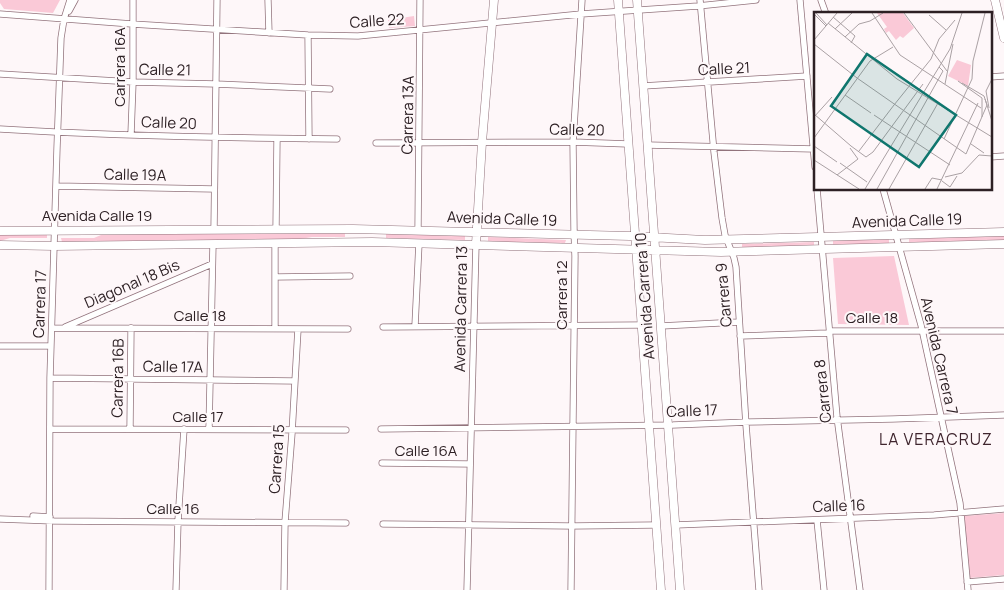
<svg xmlns="http://www.w3.org/2000/svg" width="1004" height="590" font-family="Manrope,sans-serif">
<rect width="100%" height="100%" fill="#fef7f9"/>
<path fill="#fac9d7" d="M0,0H60L53,13L4,9L0,3Z
M414,16L415,26L389,28L388,20Z
M345,233V237H312L294,240L62,242L61,238H94L101,235L139,234Z
M386,234L465,236V240L386,238Z
M0,235H47V238H10L0,241Z
M1004,235V240L909,243V239Z
M488,237L566,240L565,243L488,242Z
M889,238V244L833,246V240Z
M814,242V247L742,249V244Z
M894,256L909,325L838,324L833,258Z
M1004,513V575L969,578L964,516Z"/>
<g fill="none" stroke-linecap="round" stroke-linejoin="round">
<defs>
<path id="minor" d="M268,0L269,33
M700,0L714,152L722,218L725,235L734,258L736,267L746,425L759,590
M800,0L815,167
M821,0L826,14
M69,11L75,0
M0,14L132,24L308,35L358,36L581,14L698,6L756,0
M308,35L309,139
M0,74L133,82L216,84L330,89
M990,77L1004,76
M643,86L807,76
M0,129C112,136 225,138 337,139
M131,134L133,82V0
M376,143L573,142L628,144
M647,145L814,149
M990,157L1004,156
M56,186L214,189
M817,189L837,417L860,590
M883,189L921,325L960,503L968,590
M276,229L277,139
M214,230L217,0
M418,230L420,0
M275,243V329
M275,277L350,276
M415,326L419,243
M661,326L739,322
M65,327L212,264
M383,327L642,325
M52,328L348,329
M740,336L828,333L830,331H1004
M0,346H51
M50,378L295,381
M50,429L346,430
M130,429L131,328
M209,429L213,244
M381,429L673,425L749,422L893,419L1004,415
M382,463L470,464
M33,516L50,517
M0,519L54,521L346,523
M817,520L824,590
M383,524L571,526L656,525
M675,525L934,515L1004,509
M967,582L1004,579
M49,590L50,378L57,148L61,38L64,19L70,0
M176,590L178,521L184,429
M284,590L285,522L292,433L298,329
M467,590L476,244
M571,590L575,256L574,230L573,142L582,0"/>
<path id="major" d="M618,0L661,590
M637,0L680,590
M995,0L1004,38
M0,231L353,229L630,236L705,240L1004,232
M476,244L482,142L494,0
M0,245L54,246L372,242L721,252L1004,244"/>
</defs>
<use href="#minor" stroke="#92737c" stroke-width="7"/>
<use href="#major" stroke="#92737c" stroke-width="9"/>
<use href="#minor" stroke="#fff" stroke-width="5.5"/>
<use href="#major" stroke="#fff" stroke-width="8"/>
</g>
<g text-anchor="middle" stroke-width="4" stroke-linejoin="round" paint-order="stroke">
<g font-size="15" fill="#2d2024" stroke="#fef7f9">
<text transform="translate(377 21) rotate(-4)" y="5">Calle 22</text>
<text transform="translate(120 67) rotate(-90)" y="5">Carrera 16A</text>
<text transform="translate(724 69) rotate(-3)" y="5">Calle 21</text>
<text transform="translate(165 70) rotate(1)" y="5">Calle 21</text>
<text transform="translate(408 115) rotate(-89)" y="5">Carrera 13A</text>
<text transform="translate(169 123) rotate(2)" y="5">Calle 20</text>
<text transform="translate(577 130) rotate(1)" y="5">Calle 20</text>
<text transform="translate(135 175) rotate(1)" y="5">Calle 19A</text>
<text x="97" y="221">Avenida Calle 19</text>
<text transform="translate(502 219) rotate(2)" y="5">Avenida Calle 19</text>
<text transform="translate(907 221) rotate(-2)" y="5">Avenida Calle 19</text>
<text transform="translate(132 284) rotate(-23)" y="5">Diagonal 18 Bis</text>
<text transform="translate(562 295) rotate(-90)" y="5">Carrera 12</text>
<text transform="translate(724 295) rotate(-95)" y="5">Carrera 9</text>
<text transform="translate(645 296) rotate(-94)" y="5">Avenida Carrera 10</text>
<text transform="translate(40 304) rotate(-88)" y="5">Carrera 17</text>
<text transform="translate(461 309) rotate(-89)" y="5">Avenida Carrera 13</text>
<text x="200" y="321">Calle 18</text>
<text x="872" y="323">Calle 18</text>
<text transform="translate(939 356) rotate(77)" y="5">Avenida Carrera 7</text>
<text transform="translate(173 367) rotate(1)" y="5">Calle 17A</text>
<text transform="translate(118 378) rotate(-89)" y="5">Carrera 16B</text>
<text transform="translate(823 391) rotate(-96)" y="5">Carrera 8</text>
<text transform="translate(692 411) rotate(-2)" y="5">Calle 17</text>
<text x="198" y="422">Calle 17</text>
<text x="426" y="456">Calle 16A</text>
<text transform="translate(277 459) rotate(-86)" y="5">Carrera 15</text>
<text transform="translate(839 506) rotate(-2)" y="5">Calle 16</text>
<text x="173" y="514">Calle 16</text>
</g>
<g font-size="16" letter-spacing="1" fill="#3f252e" stroke="#fef7f9">
<text x="936" y="445">LA VERACRUZ</text>
</g>
</g>
<g transform="translate(814 12)">
<rect width="178" height="178" fill="#fef7f9"/>
<path d="M63,1H89L100,16L89,26L86,24L82,28L75,19L72,21L70,17L73,15ZM143,48L157,53L154,74L134,64Z" fill="#fac9d7"/>
<path fill="none" stroke="#aaa1a4" stroke-width="1" d="M2,1L13,13M58,1L86,43L167,96M90,1L133,59M0,2L12,14M115,3L132,18M19,5L41,24L37,31M14,11L83,67L178,125M21,17L38,1M31,25L45,12L56,9L69,1M0,28L23,1M0,32L43,66L152,142L173,93L170,84L148,71M144,69L168,86V105M131,72L139,32M31,83L57,101M171,87L178,109M80,93L117,47L125,27L141,8M175,96L172,79L178,67M0,102L37,134M60,103L136,153M0,105L18,85M0,126L56,49L79,35M130,127L158,67L159,49L171,1M157,132L170,141M0,134L23,150M37,134L52,145L59,140L109,72M45,139L80,93M0,148L45,177M26,151L53,170M23,163L44,147L36,136M131,165L148,161L165,143L178,144M128,169L136,175L143,164M51,177L136,37L148,1M63,177L129,59L125,55M75,177L124,91M111,177L118,166L128,168M123,177L164,91"/>
<path fill="#0f766e" fill-opacity="0.15" stroke="#0f766e" stroke-width="2.5" d="M53,42L142,103L105,155L17,94Z"/>
<rect width="178" height="178" fill="none" stroke="#2d2024" stroke-width="2.5"/>
</g>
</svg>
